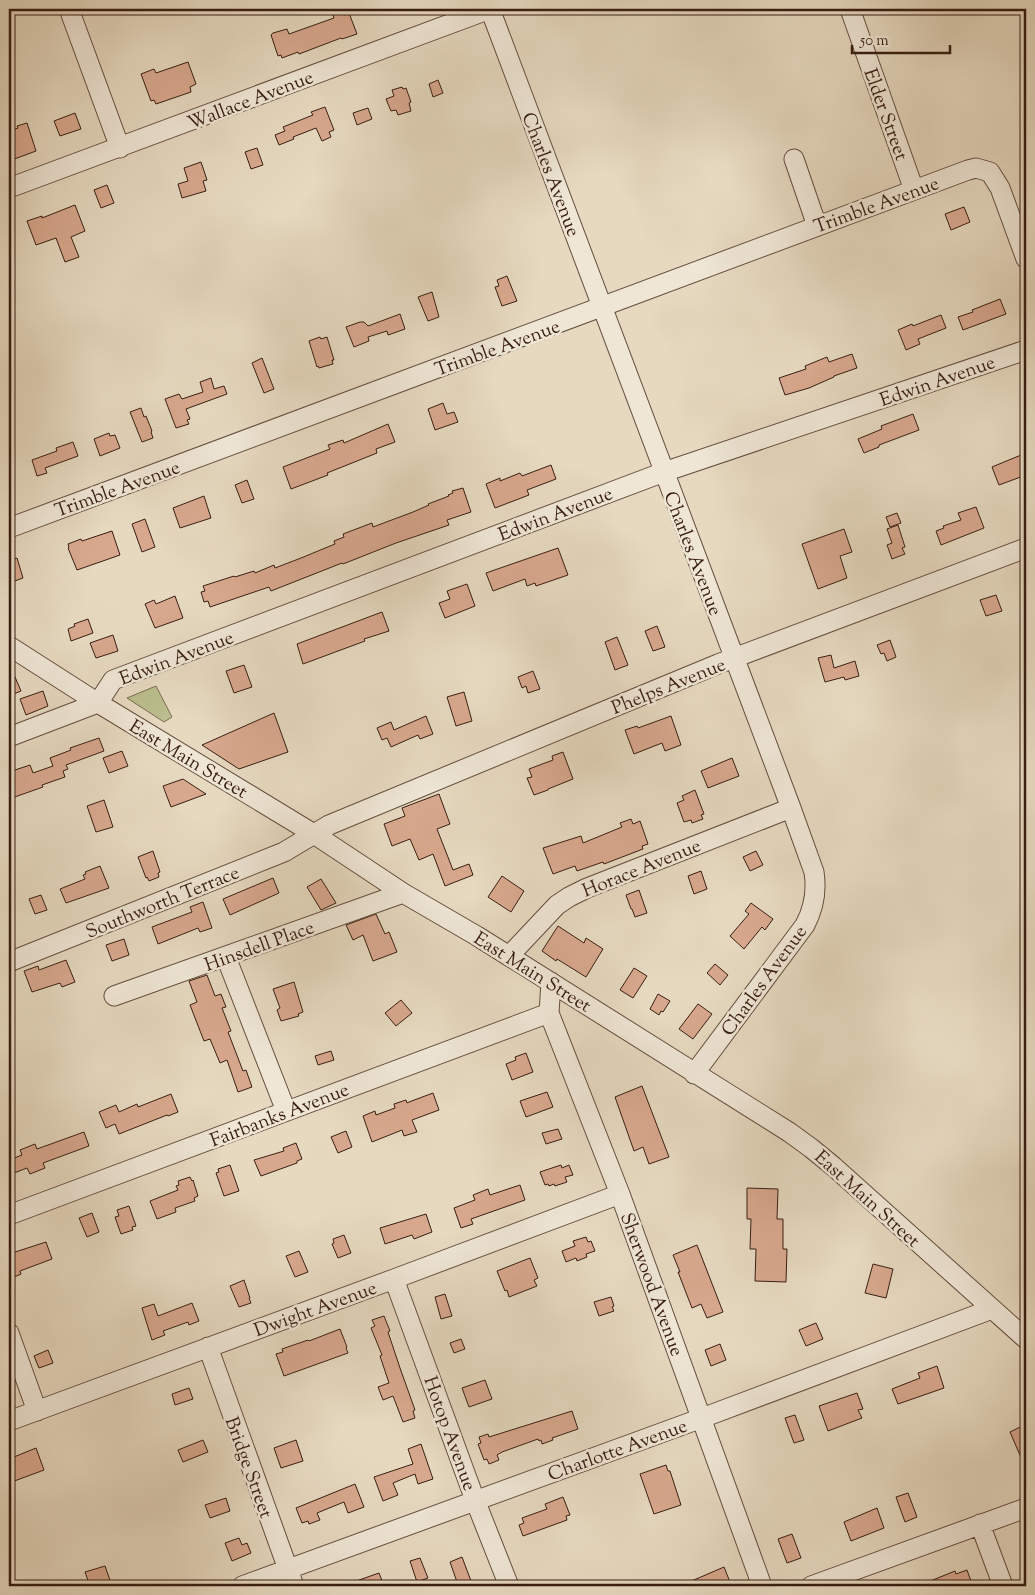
<svg xmlns="http://www.w3.org/2000/svg" width="1035" height="1595" font-family="'Sorts Mill Goudy',serif">
<rect width="100%" height="100%" fill="#e6d9c0"/>
<filter id="stains"><feTurbulence type="fractalNoise" baseFrequency=".004" numOctaves="4"/><feColorMatrix values="0 0 0 0 .2 0 0 0 0 .09 0 0 0 0 .02 0 0 0 .5 -.17"/></filter>
<radialGradient id="worn" r=".72"><stop offset=".6" stop-color="#630" stop-opacity="0"/><stop offset="1" stop-color="#630" stop-opacity=".3"/></radialGradient>
<path fill="#bbbe8e" stroke="#7a6e50" d="M156,686L172,717L164,722L127,698Z"/>
<path fill="#d8a88e" stroke="#381e12" d="M342,11L344,15L349,13L357,34L342,39L341,38L299,54L298,52L282,58L281,55L278,56L271,35L273,33L287,29L289,34L334,18L333,15Z
M188,62L196,84L190,87L191,92L156,104L154,100L151,101L141,74L154,69L156,73Z
M438,80L443,93L433,97L429,84Z
M402,87L403,89L406,88L411,102L409,103L411,111L398,115L396,110L391,111L386,99L394,96L392,90Z
M325,107L334,130L329,132L331,137L322,141L316,128L293,137L294,139L279,145L275,135L285,131L283,127L313,115L311,112Z
M368,108L372,119L357,125L353,113Z
M75,113L81,129L60,136L54,121Z
M27,123L36,151L9,161V131L18,128L17,126Z
M257,148L263,165L251,169L245,152Z
M201,162L207,180L203,181L206,191L182,198L178,184L188,181L184,168Z
M107,185L114,203L101,208L94,190Z
M75,205L85,231L71,237L79,257L65,262L56,238L36,245L27,221L42,216V218Z
M964,207L970,222L951,230L945,214Z
M507,276L517,301L502,306L495,287L499,286L497,280Z
M432,292L439,317L428,321L418,297Z
M1000,299L1006,314L963,330L958,317L973,312L972,310Z
M400,314L405,329L388,335L387,331L368,337L369,341L354,347L346,327L360,322H364L368,326Z
M941,315L946,328L918,339L920,344L906,350L898,330L912,324L913,326Z
M320,337L321,339L327,337L334,360H332L333,364L319,368L318,366L317,367L309,341Z
M852,354L857,368L834,376V377L809,388L785,395L779,378L806,369L805,366L827,357L829,362Z
M262,358L274,389L264,393L252,363Z
M211,378L214,389L224,386L227,394L186,409L190,419L187,420L189,424L176,428L165,399L179,394L182,399L203,392L200,382Z
M443,403L447,414L454,412L458,422L435,430L428,409Z
M141,408L144,417L146,416L152,431L151,432L153,438L142,442L130,412Z
M913,414L919,430L879,445V447L864,453L858,439L882,429L881,426Z
M388,424L395,442L376,449L377,453L327,473L328,475L291,489L283,467L330,449L328,445L343,440L344,443Z
M109,433L110,436L115,435L120,448L100,456L94,439Z
M73,442L78,456L45,468L47,473L37,476L32,460L57,451L56,448Z
M1026,453V475L999,485L992,467Z
M551,465L556,479L527,490L529,495L495,508L486,484L500,478V481L520,473L522,476Z
M247,480L254,499L242,503L235,485Z
M463,488L471,512L447,520L449,525L396,543L343,564L342,563L271,591L269,587L210,607L208,601L204,602L201,592L205,591L203,586L234,576L235,577L254,571L255,573L274,565L275,568L301,558L335,544L334,541L344,537L343,534L372,523L373,527L413,512L429,505L428,504L449,496L448,495L453,493L452,491Z
M204,496L211,518L180,528L173,508Z
M976,507L984,528L941,545L936,531L944,528L943,526L961,520L958,513Z
M897,513L901,523L890,527L886,517Z
M145,519L155,547L142,552L132,524Z
M898,525L905,547L902,548L905,554L892,559L887,545L892,543L887,529Z
M844,529L852,552L840,556L847,578L818,589L802,544Z
M112,531L120,555L77,570L68,548L69,547L68,544L81,539L82,541Z
M558,548L568,575L536,586L535,583L527,586L525,579L493,591L486,573Z
M17,558L23,578L12,582L9,574V561Z
M467,584L475,606L445,618L439,603L450,599L447,591Z
M996,595L1002,611L986,616L980,600Z
M175,596L183,618L155,628L145,604L154,600L156,604Z
M382,612L389,631L364,639L365,641L303,664L297,644Z
M88,619L93,633L71,641L68,629L75,626L74,624Z
M657,626L665,647L653,651L645,631Z
M113,635L118,651L96,658L90,643Z
M617,637L628,665L615,670L605,642Z
M890,640L896,657L887,661L884,653L881,654L877,645Z
M831,655L834,668L855,661L859,676L845,680L844,677L825,682L818,658Z
M9,663L21,691L9,696Z
M244,665L252,687L234,693L226,671Z
M533,671L540,689L528,693L526,686L522,688L518,677Z
M43,691L48,706L26,715L20,699Z
M464,692L472,721L456,726L447,697Z
M274,713L288,752L239,769L202,745Z
M426,716L433,734L420,739L418,735L391,747L387,738L382,740L377,728L391,722L394,730Z
M671,716L681,745L665,751L662,743L634,754L625,730L637,726L638,728Z
M99,738L104,751L66,765L68,769L63,771L65,777L42,785L43,787L9,799V772L30,765L33,773L53,766L50,758L71,750L70,748Z
M122,751L128,766L109,773L103,758Z
M563,752L573,779L548,789V790L534,795L527,778L532,777L529,769L553,760L552,756Z
M732,758L739,776L708,788L701,771Z
M183,779L206,794L171,807L163,786Z
M695,790L704,814L701,815L703,819L692,823L691,820L684,822L677,803L684,800L682,796Z
M439,794L450,824L437,829L453,870L469,864L473,875L445,886L433,854L419,860L410,839L392,846L384,824L405,816L402,808Z
M104,800L113,827L96,832L87,806Z
M631,819L633,824L640,821L648,844L642,846L643,849L604,864L603,862L577,871L575,866L553,874L543,848L581,836L583,843L622,827L620,823Z
M153,851L160,872L158,873L159,877L149,881L147,877L146,878L138,857Z
M756,851L763,865L750,871L743,857Z
M100,866L109,888L66,903L60,889L85,879L83,875L86,874L85,872Z
M701,871L707,889L694,894L688,876Z
M502,876L524,891L511,912L488,897Z
M273,878L279,893L230,915L223,899Z
M321,879L336,903L321,910L307,887Z
M639,890L647,913L635,917L632,909H631L626,895Z
M41,895L47,910L35,914L29,899Z
M203,902L212,928L200,932L198,928L158,944L152,927L192,912L190,907Z
M751,903L773,919L765,930L762,927L744,949L730,936L749,914L745,911Z
M376,914L385,934L389,932L397,952L373,961L363,935L353,940L346,925Z
M558,926L584,943L586,938L603,949L586,977L557,959L556,961L542,951Z
M124,939L129,955L112,961L106,945Z
M66,960L75,982L62,987L60,983L32,992L24,971L38,966L39,970Z
M715,964L728,975L720,985L707,973Z
M634,968L647,976L633,998L620,990Z
M207,975L215,996L221,994L226,1007L222,1008L231,1031L228,1032L243,1071L246,1070L252,1087L238,1092L227,1060L220,1063L210,1039L204,1041L190,1005L197,1002L189,981Z
M294,982L303,1012L298,1014L299,1016L281,1021L277,1010L280,1008L273,989Z
M658,994L670,1001L663,1012L661,1011L659,1015L650,1009Z
M401,1000L412,1013L396,1026L385,1013Z
M698,1004L712,1014L693,1039L679,1029Z
M331,1051L334,1060L318,1065L315,1056Z
M526,1053L533,1072L512,1080L506,1064L516,1060L515,1057Z
M642,1086L669,1157L649,1164L643,1147L634,1151L615,1097Z
M547,1092L553,1107L526,1117L520,1101Z
M433,1093L439,1110L412,1120L417,1132L404,1136L402,1130L372,1142L363,1116L375,1111L376,1115L395,1108L394,1104L406,1100L407,1103L409,1102Z
M171,1094L178,1112L168,1116L167,1115L119,1134L115,1124L106,1128L99,1112L116,1105L119,1112L137,1104L138,1107Z
M558,1129L562,1139L546,1144L542,1133Z
M346,1131L352,1147L338,1153L331,1137Z
M84,1132L89,1146L43,1163L45,1168L30,1174L27,1168L9,1175V1160L22,1155L20,1150L35,1144L37,1149Z
M296,1143L302,1159L297,1161V1163L261,1176L254,1160L284,1151L283,1148Z
M230,1165L239,1191L224,1196L216,1173L219,1172L218,1169Z
M561,1165L562,1168L569,1165L573,1175L565,1177L567,1182L555,1186L554,1184L549,1186L548,1184L545,1185L540,1172Z
M190,1177L192,1181L193,1180L198,1196L194,1198L195,1201L175,1208L176,1212L157,1219L150,1201L178,1190L176,1186L179,1185L178,1181Z
M520,1185L525,1200L471,1219L473,1224L461,1228L454,1208L475,1200L473,1195L488,1189L490,1195Z
M747,1188L778,1189L777,1219H783V1249H787L786,1282L755,1281L756,1249H750L751,1219H747Z
M129,1206L136,1226L132,1227L133,1230L121,1234L115,1217L119,1216L117,1210Z
M92,1213L99,1232L87,1237L79,1218Z
M426,1214L432,1232L414,1239L412,1235L385,1244L380,1228Z
M344,1235L351,1253L338,1258L332,1244L334,1243L333,1239Z
M586,1237L588,1242L591,1241L595,1251L586,1254L587,1257L577,1261L576,1258L566,1262L562,1251L575,1246L573,1241Z
M46,1242L52,1259L20,1271L21,1274L12,1278L11,1276L9,1277V1254Z
M697,1245L723,1312L707,1318L701,1304L692,1308L678,1272H680L673,1255Z
M299,1251L308,1272L295,1277L286,1256Z
M530,1258L538,1278L534,1280L537,1286L509,1297L507,1290L505,1291L497,1271Z
M873,1264L893,1269L886,1298L865,1293Z
M244,1280L250,1298H249L251,1303L239,1307L230,1286Z
M445,1294L452,1316L441,1319L435,1297Z
M611,1297L614,1306L612,1307L614,1311L599,1316L594,1302Z
M192,1303L199,1321L189,1325L188,1322L163,1331L165,1335L152,1340L142,1308L154,1304L158,1316Z
M384,1316L390,1331L388,1332L400,1368L415,1410L413,1411L415,1418L403,1422L393,1396L383,1400L378,1387L389,1383L380,1356L382,1355L371,1328L375,1326L372,1320Z
M816,1323L823,1339L806,1346L799,1330Z
M340,1329L347,1347L346,1348L348,1353L284,1376L276,1354L283,1352L282,1349L308,1340L309,1341Z
M461,1339L465,1349L454,1353L450,1343Z
M720,1344L726,1360L711,1366L705,1350Z
M48,1350L53,1363L39,1368L34,1356Z
M937,1366L944,1388L898,1404L892,1389L920,1378L918,1373Z
M485,1380L492,1399L469,1407L462,1388Z
M189,1388L193,1399L175,1405L172,1394Z
M857,1393L863,1409L858,1410L862,1418L828,1431L819,1406Z
M572,1411L578,1429L552,1438L553,1440L542,1444L541,1440L539,1441L538,1439L502,1452L497,1455L499,1460L489,1464L487,1459L484,1460L478,1444L481,1443L479,1437L488,1434L489,1437Z
M795,1415L804,1440L794,1443L785,1418Z
M1026,1424V1469L1010,1432Z
M203,1440L208,1452L183,1462L178,1450Z
M296,1440L303,1461L281,1468L274,1448Z
M421,1444L433,1479L418,1484L415,1474L393,1483L398,1495L383,1501L374,1477L413,1464L408,1449Z
M36,1448L44,1470L9,1483V1459Z
M666,1465L668,1471H670L681,1505L654,1514L640,1474Z
M355,1484L364,1507L348,1513L344,1502L317,1513L320,1520L309,1524L308,1521L302,1523L296,1508Z
M908,1493L917,1517L905,1522L896,1497Z
M563,1497L570,1515L566,1516L567,1520L523,1536L519,1525L524,1523L522,1518L547,1509L545,1504Z
M226,1498L230,1511L210,1518L205,1505Z
M877,1508L884,1528L851,1541L844,1522Z
M792,1534L801,1558L787,1563L778,1539Z
M239,1538L242,1545L247,1543L251,1553L232,1561L225,1543Z
M462,1557L471,1581L458,1585L450,1562Z
M420,1558L428,1578L417,1582L410,1561Z
M105,1566L112,1586H90L85,1572Z
M724,1567L730,1582L728,1583L729,1586H680Z
M967,1570L971,1581L956,1586H918L955,1571L956,1574Z
M379,1573L384,1586H346L345,1585Z"/>
<g fill="none" stroke-linecap="round" stroke-linejoin="round">
<defs>
<path id="minor" d="M69,9L120,148
M490,9L791,808L814,872C817,891 814,908 805,925L694,1074
M850,9L914,190
M794,159L817,226
M9,188L490,9
M9,528L968,170L976,168L990,172L1000,188L1026,259
M9,646L98,703L314,834L403,893L477,936L789,1132L811,1148L833,1166L1026,1339
M9,737L98,703L113,680L664,472L1026,350
M509,956L557,905L569,897L587,888L791,808
M226,957L286,1111
M9,962L284,852L329,825L718,664L1026,548
M551,982L549,1013L620,1194L762,1586
M114,996L403,893
M9,1215L549,1013
M394,1279L475,1500L509,1586
M9,1333L37,1411
M208,1347L294,1586
M9,1421L394,1279L620,1194
M980,1524L1003,1586
M242,1586L702,1418L992,1309
M811,1586L1026,1508"/>
</defs>
<use href="#minor" stroke="#644d3e" stroke-width="21"/>
<use href="#minor" stroke="#efe6d6" stroke-width="19"/>
</g>
<g text-anchor="middle" stroke-width="5" stroke-linejoin="round" paint-order="stroke">
<g font-size="19" fill="#381e12" stroke="#efe6d6">
<text transform="translate(250 99) rotate(-21)" y="7">Wallace Avenue</text>
<text transform="translate(887 114) rotate(70)" y="7">Elder Street</text>
<text transform="translate(552 174) rotate(69)" y="7">Charles Avenue</text>
<text transform="translate(876 204) rotate(-20)" y="7">Trimble Avenue</text>
<text transform="translate(497 347) rotate(-20)" y="7">Trimble Avenue</text>
<text transform="translate(937 380) rotate(-19)" y="7">Edwin Avenue</text>
<text transform="translate(117 488) rotate(-20)" y="7">Trimble Avenue</text>
<text transform="translate(555 513) rotate(-21)" y="7">Edwin Avenue</text>
<text transform="translate(694 553) rotate(69)" y="7">Charles Avenue</text>
<text transform="translate(176 657) rotate(-21)" y="7">Edwin Avenue</text>
<text transform="translate(668 685) rotate(-22)" y="7">Phelps Avenue</text>
<text transform="translate(189 758) rotate(31)" y="7">East Main Street</text>
<text transform="translate(641 867) rotate(-22)" y="7">Horace Avenue</text>
<text transform="translate(162 901) rotate(-22)" y="7">Southworth Terrace</text>
<text transform="translate(259 945) rotate(-20)" y="7">Hinsdell Place</text>
<text transform="translate(533 971) rotate(32)" y="7">East Main Street</text>
<text transform="translate(763 980) rotate(-54)" y="7">Charles Avenue</text>
<text transform="translate(279 1114) rotate(-21)" y="7">Fairbanks Avenue</text>
<text transform="translate(868 1198) rotate(42)" y="7">East Main Street</text>
<text transform="translate(653 1284) rotate(70)" y="7">Sherwood Avenue</text>
<text transform="translate(315 1308) rotate(-20)" y="7">Dwight Avenue</text>
<text transform="translate(451 1433) rotate(70)" y="7">Hotop Avenue</text>
<text transform="translate(617 1449) rotate(-20)" y="7">Charlotte Avenue</text>
<text transform="translate(250 1467) rotate(70)" y="7">Bridge Street</text>
</g>
</g>
<rect width="1035" height="1595" fill="none" stroke="#e6d9c0" stroke-width="30"/>
<rect x="10" y="10" width="1015" height="1575" fill="none" stroke="#381e12" stroke-width="2.5"/>
<rect x="15" y="15" width="1005" height="1565" fill="none" stroke="#381e12"/>
<path d="M852 45v8h98v-8" fill="none" stroke="#381e12" stroke-width="2.5"/>
<text x="860" y="45" font-size="15" fill="#381e12" stroke="#efe6d6" stroke-width="4" paint-order="stroke">50 m</text>
<rect width="100%" height="100%" filter="url(#stains)"/>
<rect width="100%" height="100%" fill="url(#worn)"/>
</svg>
